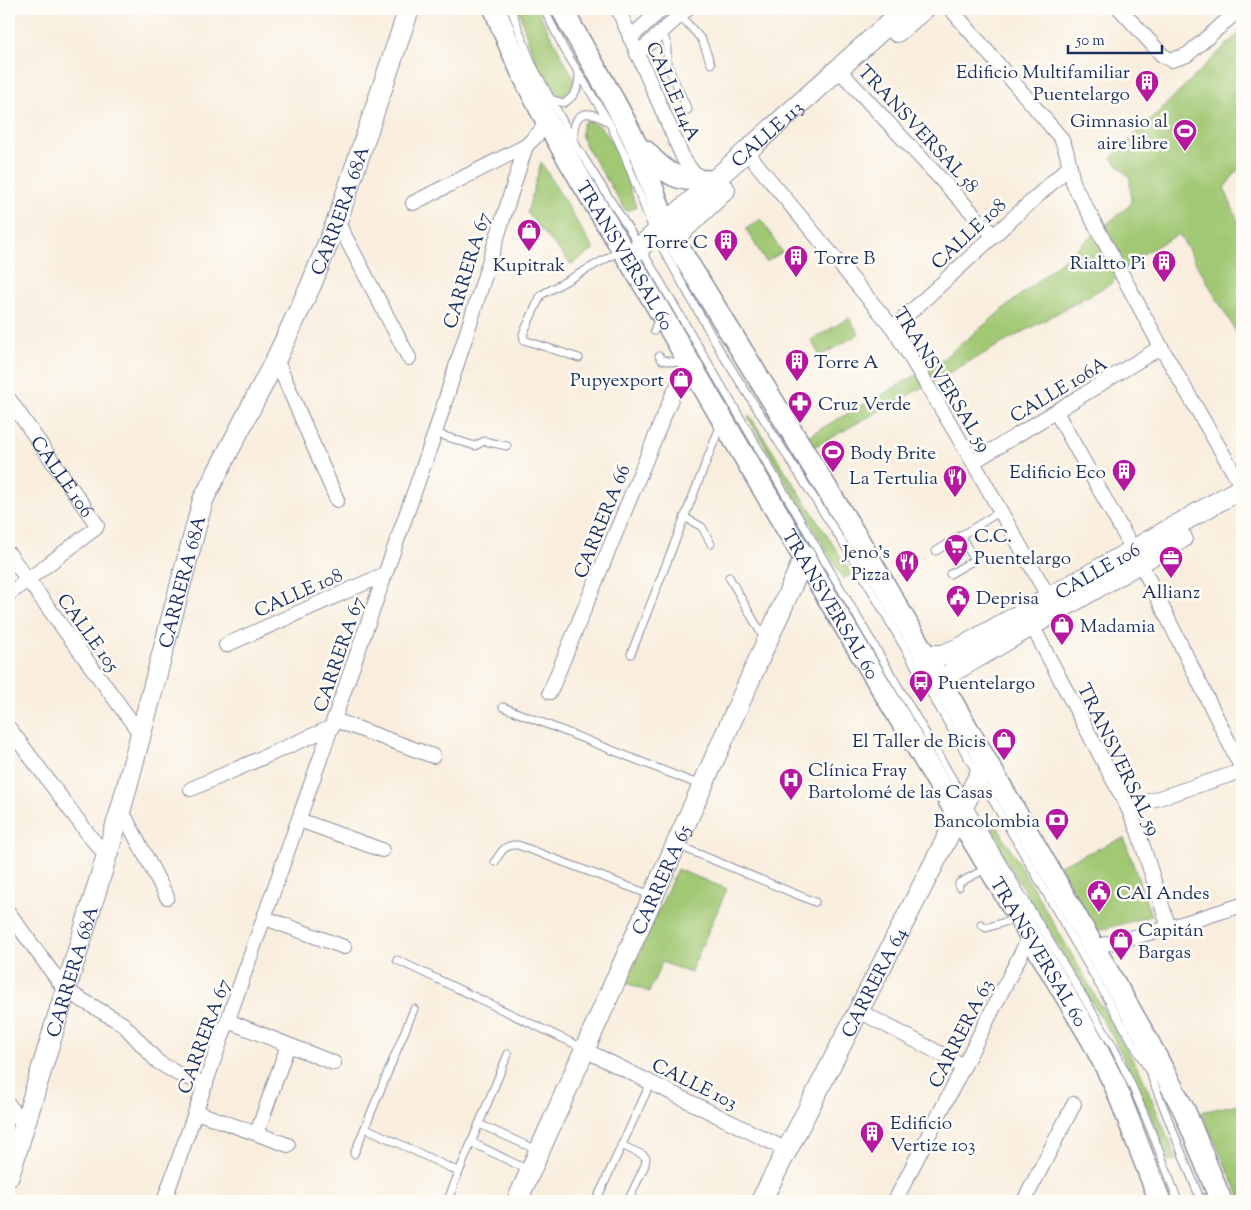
<svg xmlns="http://www.w3.org/2000/svg" width="1251" height="1210" font-family="'Sorts Mill Goudy',serif">
<rect width="100%" height="100%" fill="#fdfcf7"/>
<filter id="ink" filterUnits="userSpaceOnUse"><feTurbulence type="fractalNoise" baseFrequency=".02" numOctaves="2"/><feDisplacementMap in="SourceGraphic" scale="10" xChannelSelector="R" yChannelSelector="G"/><feConvolveMatrix kernelMatrix="1 2 1 2 8 2 1 2 1" color-interpolation-filters="sRGB"/></filter>
<filter id="wash" filterUnits="userSpaceOnUse"><feTurbulence type="fractalNoise" baseFrequency=".0096" numOctaves="4" result="noise"/><feDisplacementMap in="SourceGraphic" scale="20" xChannelSelector="R" yChannelSelector="G"/><feGaussianBlur stdDeviation="1.12" result="paint"/><feColorMatrix in="noise" values="0 0 0 0 0 0 0 0 0 0 0 0 0 0 0 0 0 1.4 0 .05"/><feComposite in="paint" operator="in"/></filter>
<g filter="url(#wash)">
<rect width="100%" height="100%" fill="#f9eede"/>
<path fill="#a1c873" stroke="#5e7c68" d="M519,9H537L574,79L572,90L567,98C540,98 525,30 519,9Z
M1242,30V164L1224,188L1242,230V342L1179,234L1135,258L1112,283L814,447L806,437L938,363L1131,204L1130,178L1111,158Z
M590,121C614,127 628,185 636,207L626,211L584,143C581,135 580,130 584,122Z
M541,162L594,250L571,264L527,213Z
M761,219L782,252L766,262L746,229Z
M849,318L859,334L820,356L811,340Z
M750,416L852,574L843,579L748,417Z
M997,826L1142,1076L1177,1159L1169,1162L1152,1118L1115,1041L988,831Z
M1124,838L1151,916L1096,931L1059,865Z
M677,869L727,889L690,973L662,962L649,992L626,983Z
M1242,1103V1201L1201,1112Z"/>
</g>
<g filter="url(#ink)">
<g fill="none" stroke-linecap="round" stroke-linejoin="round">
<defs>
<path id="lane" d="M511,9L532,64L574,142L640,247L982,829L1113,1046C1138,1096 1159,1148 1178,1201
M544,9L564,49L610,124L623,151L655,235L722,354L855,562L1149,1071L1201,1201
M680,15L702,40L711,64
M662,31L667,44V64L688,110
M550,99L564,103C576,96 579,87 579,73
M574,139C572,111 587,108 608,122
M654,331L659,317
M659,356L662,360L686,364
M579,358L524,340L523,334L541,295L620,251
M435,433L475,446L484,441L507,446
M684,517L702,527L711,544
M936,551L1001,511
M950,574L974,560L961,535
M729,577L765,640
M631,654L721,424
M503,707L700,785
M677,845L815,902
M495,862C501,851 505,844 518,845L651,895
M959,887V883L987,868
M981,924L986,928L1017,918
M397,960L583,1048
M479,1124L537,1150
M366,1128L459,1172L508,1054
M471,1142L528,1170
M621,1145L643,1155L646,1158L645,1165L628,1201
M354,1154L414,1009
M449,1197L459,1172
M596,1201L651,1082"/>
<g id="street">
<path d="M618,9L684,160L692,171L704,180"/>
<path d="M951,9L1060,137C1070,152 1068,170 1075,187L1161,347L1242,487"/>
<path d="M1120,9L1162,55L1171,60L1187,55L1240,9"/>
<path d="M630,38L662,9"/>
<path d="M637,54L687,9"/>
<path d="M838,69L993,235"/>
<path d="M754,161L893,328L973,462L1053,605"/>
<path d="M413,203L526,146"/>
<path d="M337,221L409,358"/>
<path d="M893,328L1070,166"/>
<path d="M276,359L337,500"/>
<path id="s1" d="M9,399L97,525L96,528L9,594"/>
<path d="M1056,412L1140,562L1242,769"/>
<path d="M973,462L1161,347"/>
<path d="M9,554L139,732"/>
<path d="M1028,618L1128,808L1138,831L1169,928"/>
<path d="M226,645L385,574"/>
<path d="M550,692L673,394L683,377L693,368"/>
<path d="M335,720L433,756"/>
<path d="M9,728L92,839L107,856"/>
<path d="M191,789L332,727"/>
<path d="M1128,808L1242,771"/>
<path d="M121,809L167,897"/>
<path d="M299,820L382,850"/>
<path d="M9,913L65,990L123,1024L158,1062L178,1074L206,1084"/>
<path d="M265,918L344,947"/>
<path d="M1094,947L1169,928L1242,905"/>
<path d="M859,1011L964,1066"/>
<path d="M228,1021L334,1063"/>
<path d="M585,1050L787,1150"/>
<path d="M9,1105L24,1127"/>
<path d="M196,1112L288,1145"/>
<path d="M257,1133L288,1045"/>
<path d="M164,1201L435,433L526,146L541,131L545,120"/>
<path d="M895,1201L1030,936"/>
<path d="M1024,1201L1074,1104"/>
</g>
<g id="secondary">
<path d="M897,32L924,9"/>
<path d="M673,239L725,190"/>
<path id="s2" d="M629,257L905,9"/>
<path id="s3" d="M924,655H943L964,646L1242,488"/>
<path d="M943,688L952,672L1182,538"/>
<path id="s4" d="M9,1176L121,809L203,500L276,359L311,285L337,221L409,9"/>
<path id="s5" d="M517,1201L805,556"/>
<path id="s6" d="M761,1201L986,762"/>
</g>
<g id="primary">
<path id="s7" d="M495,9C537,123 610,223 670,329C807,568 952,803 1092,1040L1115,1085L1160,1201"/>
<path d="M562,9C585,53 613,95 634,140C650,172 656,208 673,239L859,541L1145,1036L1185,1112L1221,1201"/>
<path d="M645,151C668,177 679,181 714,181"/>
</g>
</defs>
<use href="#lane" stroke="#8a8e9e" stroke-width="9"/>
<use href="#street" stroke="#8a8e9e" stroke-width="16"/>
<use href="#secondary" stroke="#8a8e9e" stroke-width="22"/>
<use href="#primary" stroke="#8a8e9e" stroke-width="24"/>
<use href="#lane" stroke="#fff" stroke-width="7"/>
<use href="#street" stroke="#fff" stroke-width="14"/>
<use href="#secondary" stroke="#fff" stroke-width="20"/>
<use href="#primary" stroke="#fff" stroke-width="21"/>
</g>
</g>
<defs>
<symbol id="building-pin" viewBox="-11 -11 22 30"><path d="M0 17L-7.5 6A9.5 9.5 0 1 1 7.5 6Z" fill="#b5179e" stroke="#fdfcf7"/><path d="M-4-6H4V6H1V3H-1V6H-4ZM-2.5-4.3h1.7v1.8h-1.7ZM.8-4.3h1.7v1.8H.8ZM-2.5-1h1.7V.8h-1.7ZM.8-1h1.7V.8H.8Z" fill="#fff"/></symbol>
<symbol id="stadium-pin" viewBox="-11 -11 22 30"><path d="M0 17L-7.5 6A9.5 9.5 0 1 1 7.5 6Z" fill="#b5179e" stroke="#fdfcf7"/><path d="M0-5a6.5 5 0 1 0 0 10a6.5 5 0 1 0 0-10ZM-3.5-1.8h7v3.6h-7Z" fill="#fff"/></symbol>
<symbol id="shop-pin" viewBox="-11 -11 22 30"><path d="M0 17L-7.5 6A9.5 9.5 0 1 1 7.5 6Z" fill="#b5179e" stroke="#fdfcf7"/><path d="M-5-2.5h2.3a2.7 3.5 0 0 1 5.4 0H5L5.5 6h-11ZM-1.5-2.5h3a1.5 2.3 0 0 0-3 0Z" fill="#fff"/></symbol>
<symbol id="pharmacy-pin" viewBox="-11 -11 22 30"><path d="M0 17L-7.5 6A9.5 9.5 0 1 1 7.5 6Z" fill="#b5179e" stroke="#fdfcf7"/><path d="M-2-6h4v4h4v4h-4v4h-4v-4h-4v-4h4Z" fill="#fff"/></symbol>
<symbol id="restaurant-pin" viewBox="-11 -11 22 30"><path d="M0 17L-7.5 6A9.5 9.5 0 1 1 7.5 6Z" fill="#b5179e" stroke="#fdfcf7"/><path d="M-5-6h1v4h1v-4h1v4h1v-4h1v5L-1.5 .5V6h-2V.5L-5-1ZM5-6V6H3V1.5H1.5Q1.5-4 5-6Z" fill="#fff"/></symbol>
<symbol id="supermarket-pin" viewBox="-11 -11 22 30"><path d="M0 17L-7.5 6A9.5 9.5 0 1 1 7.5 6Z" fill="#b5179e" stroke="#fdfcf7"/><path d="M-6-5.5h2.5l.6 2H6L4.5 2H-2.5L-4.4-4H-6ZM-1.5 3.2a1.3 1.3 0 1 0 .1 0ZM3 3.2a1.3 1.3 0 1 0 .1 0Z" fill="#fff"/></symbol>
<symbol id="office-pin" viewBox="-11 -11 22 30"><path d="M0 17L-7.5 6A9.5 9.5 0 1 1 7.5 6Z" fill="#b5179e" stroke="#fdfcf7"/><path d="M-6-3h4V-5.5h4V-3h4V5H-6ZM-1-4.5V-3h2v-1.5ZM-6 0V1H6V0Z" fill="#fff"/></symbol>
<symbol id="civic-pin" viewBox="-11 -11 22 30"><path d="M0 17L-7.5 6A9.5 9.5 0 1 1 7.5 6Z" fill="#b5179e" stroke="#fdfcf7"/><path d="M-.6-6.5H3V-4.5H.6V-3L4-1V1h2V6H-6V1h2V-1L-.6-3ZM-1.2 2.5V6h2.4V2.5Z" fill="#fff"/></symbol>
<symbol id="bus-pin" viewBox="-11 -11 22 30"><path d="M0 17L-7.5 6A9.5 9.5 0 1 1 7.5 6Z" fill="#b5179e" stroke="#fdfcf7"/><path d="M-5-6H5V4H4V6H2V4H-2V6H-4V4H-5ZM-3.5-4V0h7V-4ZM-3.5 1.2v1.5H-2V1.2ZM2 1.2v1.5H3.5V1.2Z" fill="#fff"/></symbol>
<symbol id="hospital-pin" viewBox="-11 -11 22 30"><path d="M0 17L-7.5 6A9.5 9.5 0 1 1 7.5 6Z" fill="#b5179e" stroke="#fdfcf7"/><path d="M-5-5h3v3.5h4V-5h3V5h-3V1.5h-4V5h-3Z" fill="#fff"/></symbol>
<symbol id="bank-pin" viewBox="-11 -11 22 30"><path d="M0 17L-7.5 6A9.5 9.5 0 1 1 7.5 6Z" fill="#b5179e" stroke="#fdfcf7"/><path d="M-6-4H6V4H-6ZM0-2.3a2.3 2.3 0 1 0 0 4.6a2.3 2.3 0 1 0 0-4.6Z" fill="#fff"/></symbol>
</defs>
<g fill-rule="evenodd">
<use href="#building-pin" x="1133" y="68" width="28" height="38"/>
<use href="#stadium-pin" x="1171" y="117" width="28" height="38"/>
<use href="#shop-pin" x="515" y="217" width="28" height="38"/>
<use href="#building-pin" x="712" y="227" width="28" height="38"/>
<use href="#building-pin" x="782" y="243" width="28" height="38"/>
<use href="#building-pin" x="1150" y="248" width="28" height="38"/>
<use href="#building-pin" x="783" y="347" width="28" height="38"/>
<use href="#shop-pin" x="667" y="365" width="28" height="38"/>
<use href="#pharmacy-pin" x="786" y="389" width="28" height="38"/>
<use href="#stadium-pin" x="819" y="438" width="28" height="38"/>
<use href="#building-pin" x="1110" y="457" width="28" height="38"/>
<use href="#restaurant-pin" x="941" y="463" width="28" height="38"/>
<use href="#supermarket-pin" x="942" y="532" width="28" height="38"/>
<use href="#office-pin" x="1157" y="544" width="28" height="38"/>
<use href="#restaurant-pin" x="893" y="548" width="28" height="38"/>
<use href="#civic-pin" x="944" y="583" width="28" height="38"/>
<use href="#shop-pin" x="1048" y="611" width="28" height="38"/>
<use href="#bus-pin" x="907" y="668" width="28" height="38"/>
<use href="#shop-pin" x="990" y="726" width="28" height="38"/>
<use href="#hospital-pin" x="777" y="766" width="28" height="38"/>
<use href="#bank-pin" x="1043" y="806" width="28" height="38"/>
<use href="#civic-pin" x="1085" y="878" width="28" height="38"/>
<use href="#shop-pin" x="1107" y="926" width="28" height="38"/>
<use href="#building-pin" x="858" y="1119" width="28" height="38"/>
</g>
<g text-anchor="middle" stroke-width="5" stroke-linejoin="round" paint-order="stroke">
<g font-size="19" fill="#1b2f5e" stroke="#fdfcf7" text-anchor="start">
<text x="1130" y="78" text-anchor="end">Edificio Multifamiliar<tspan x="1130" dy="22">Puentelargo</tspan></text>
<text x="1168" y="127" text-anchor="end">Gimnasio al<tspan x="1168" dy="22">aire libre</tspan></text>
<text x="708" y="248" text-anchor="end">Torre C</text>
<text x="814" y="264">Torre B</text>
<text x="1146" y="269" text-anchor="end">Rialtto Pi</text>
<text x="529" y="271" text-anchor="middle">Kupitrak</text>
<text x="814" y="368">Torre A</text>
<text x="664" y="386" text-anchor="end">Pupyexport</text>
<text x="818" y="410">Cruz Verde</text>
<text x="850" y="459">Body Brite</text>
<text x="1106" y="478" text-anchor="end">Edificio Eco</text>
<text x="938" y="484" text-anchor="end">La Tertulia</text>
<text x="974" y="542">C.C.<tspan x="974" dy="22">Puentelargo</tspan></text>
<text x="890" y="558" text-anchor="end">Jeno's<tspan x="890" dy="22">Pizza</tspan></text>
<text x="1171" y="598" text-anchor="middle">Allianz</text>
<text x="976" y="604">Deprisa</text>
<text x="1080" y="632">Madamia</text>
<text x="938" y="689">Puentelargo</text>
<text x="986" y="747" text-anchor="end">El Taller de Bicis</text>
<text x="808" y="776">Clínica Fray<tspan x="808" dy="22">Bartolomé de las Casas</tspan></text>
<text x="1040" y="827" text-anchor="end">Bancolombia</text>
<text x="1116" y="899">CAI Andes</text>
<text x="1138" y="936">Capitán<tspan x="1138" dy="22">Bargas</tspan></text>
<text x="890" y="1129">Edificio<tspan x="890" dy="22">Vertize 103</tspan></text>
</g>
<g font-size="19" fill="#1b2f5e" stroke="#fdfcf7">
<text transform="translate(674 91) rotate(66)" y="7">CALLE 114A</text>
<text transform="translate(919 128) rotate(47)" y="7">TRANSVERSAL 58</text>
<text dy="7" stroke="none"><textPath href="#s2" startOffset="185">CALLE 113</textPath></text>
<text dy="7" stroke="none"><textPath href="#s4" startOffset="1024">CARRERA 68A</textPath></text>
<text transform="translate(968 233) rotate(-43)" y="7">CALLE 108</text>
<text dy="7" stroke="none"><textPath href="#s7" startOffset="279">TRANSVERSAL 60</textPath></text>
<text transform="translate(466 270) rotate(-73)" y="7">CARRERA 67</text>
<text transform="translate(943 379) rotate(58)" y="7">TRANSVERSAL 59</text>
<text transform="translate(1058 389) rotate(-31)" y="7">CALLE 106A</text>
<text dy="7" stroke="none"><textPath href="#s1" startOffset="94">CALLE 106</textPath></text>
<text transform="translate(601 521) rotate(-68)" y="7">CARRERA 66</text>
<text dy="7" stroke="none"><textPath href="#s3" startOffset="195">CALLE 106</textPath></text>
<text dy="7" stroke="none"><textPath href="#s4" startOffset="619">CARRERA 68A</textPath></text>
<text transform="translate(298 592) rotate(-24)" y="7">CALLE 108</text>
<text dy="7" stroke="none"><textPath href="#s7" startOffset="684">TRANSVERSAL 60</textPath></text>
<text transform="translate(89 632) rotate(54)" y="7">CALLE 105</text>
<text transform="translate(338 654) rotate(-71)" y="7">CARRERA 67</text>
<text transform="translate(1120 759) rotate(64)" y="7">TRANSVERSAL 59</text>
<text dy="7" stroke="none"><textPath href="#s5" startOffset="352">CARRERA 65</textPath></text>
<text dy="7" stroke="none"><textPath href="#s7" startOffset="1089">TRANSVERSAL 60</textPath></text>
<text dy="7" stroke="none"><textPath href="#s4" startOffset="214">CARRERA 68A</textPath></text>
<text dy="7" stroke="none"><textPath href="#s6" startOffset="246">CARRERA 64</textPath></text>
<text transform="translate(960 1033) rotate(-63)" y="7">CARRERA 63</text>
<text transform="translate(203 1036) rotate(-70)" y="7">CARRERA 67</text>
<text transform="translate(695 1083) rotate(26)" y="7">CALLE 103</text>
</g>
</g>
<rect width="1251" height="1210" fill="none" stroke="#fdfcf7" stroke-width="30"/>
<path d="M1068 45v8h94v-8" fill="none" stroke="#1b2f5e" stroke-width="2.5"/>
<text x="1076" y="45" font-size="15" fill="#1b2f5e" stroke="#fdfcf7" stroke-width="4" paint-order="stroke">50 m</text>
</svg>
